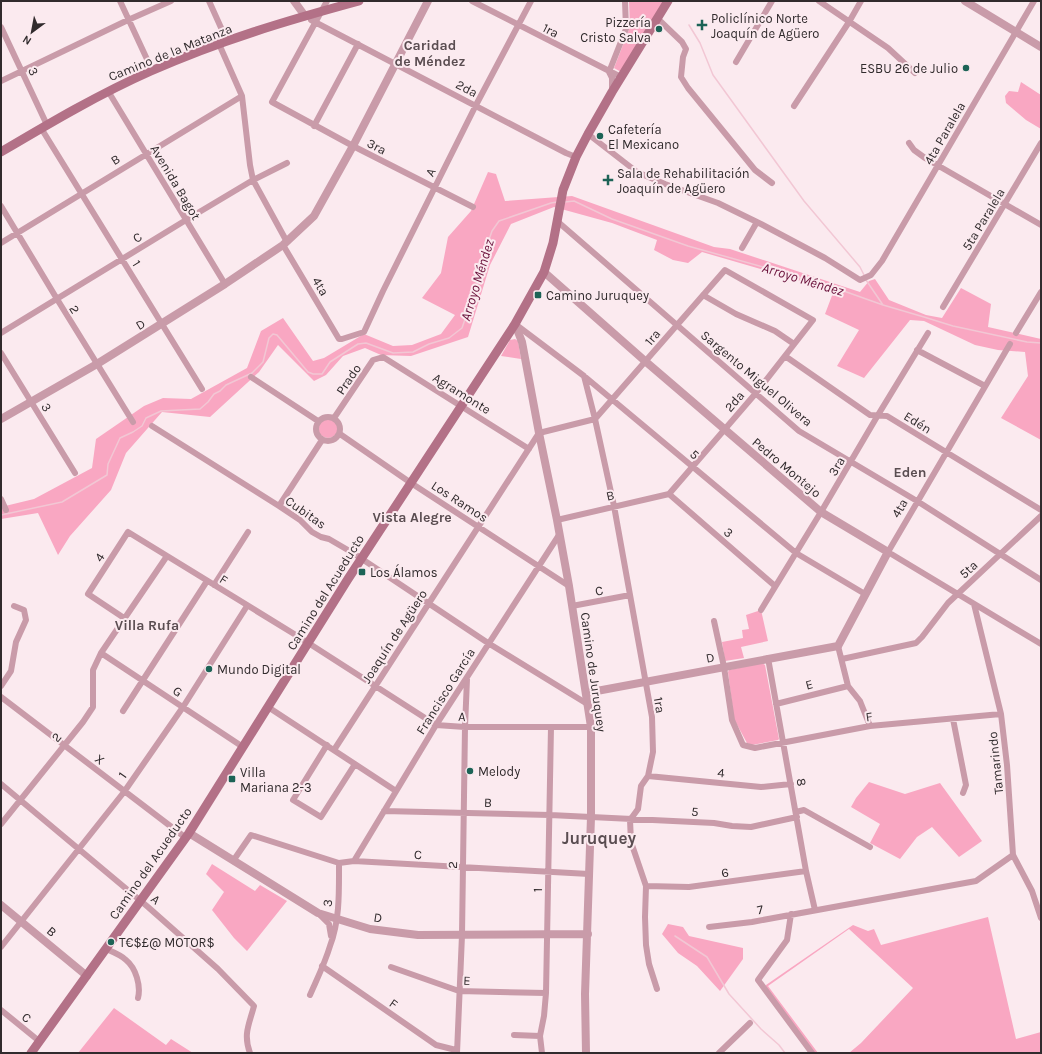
<svg xmlns="http://www.w3.org/2000/svg" width="1042" height="1054" font-family="Karla,sans-serif">
<rect width="100%" height="100%" fill="#fbeaef"/>
<path fill="#f9a7c2" d="M629,1H664L621,72L614,68L630,27Z
M1021,82L1041,95V129L1026,120L1006,103L1005,96L1009,91L1018,92Z
M488,172L496,174L505,201L572,196L714,247L730,249L860,292L869,281L875,279L889,300L926,315L942,318L961,288L991,304L988,327L1041,339V440L1001,418L1028,376L1025,352L998,350L975,345L924,321L910,320L864,378L837,366L859,330L825,314L833,293L792,278L702,252L688,263L673,260L654,250L657,240L612,223L554,207L511,224L490,265L468,337L411,356L381,355L365,348L343,356L326,375L314,381L278,345L259,372L210,417L162,412L126,453L111,490L70,536L58,555L38,513L1,519V507L34,499L92,468L96,439L144,406L163,398L191,399L247,368L261,331L283,318L313,361L324,358L364,334L393,346L412,345L441,334L455,315L422,298L441,273L448,237L471,211Z
M515,339L518,341L521,359L501,356L510,340Z
M318 428a10 10 0 1 1 20 0a10 10 0 1 1-20 0Z
M761,610L768,641L741,647L744,658L725,661L722,642L743,638L742,630L749,629L746,615Z
M762,663L765,665L779,739L778,740L752,745L747,743L734,719L728,672L729,670Z
M869,782L905,794L940,783L982,841L959,857L932,827L917,837L900,859L870,843L880,824L851,807L856,798Z
M212,864L255,891L260,885L287,901L247,951L234,938L212,910L224,892L206,874Z
M988,917L1016,1039L1041,1032V1053H849L861,1043L913,988L849,929L768,986L818,1053H813L766,988V985L853,925L868,931L874,929L881,945Z
M668,924L683,927L689,936L743,948V959L720,991L697,966L678,953L662,934Z
M114,1008L166,1045L171,1039L193,1053H78Z"/>
<g fill="none" stroke-linecap="round" stroke-linejoin="round">
<path stroke="#f2c7d4" stroke-width="1.5" d="M689,25L700,43L713,75L804,201L860,267L865,277
M565,202L574,201L612,219L688,246L824,284L883,305L924,317L953,326L1027,342L1041,343
M866,280L883,305
M1,515L62,502L107,475L108,464L120,438L133,432L142,426L146,418L161,411L200,409L208,402L214,394L220,391L226,385L252,373L263,362L269,338L273,334L277,335L308,372L313,374H322L330,362L358,344L366,343L393,353L413,352L429,344L449,338L462,328L477,284L484,254L492,231L499,221L551,203L557,202
M675,936L707,957L729,994L761,1029L779,1045L785,1053"/>
<path stroke="#c99ba9" stroke-width="6" d="M120,1L152,70
M209,1L227,41
M327,1L272,102L353,146L473,207
M472,1L621,77
M819,1L888,48L915,73
M657,18L682,42L686,49L683,57L681,77L688,88L755,170L772,183
M311,20L566,153L576,157
M1,27L47,125
M219,44L242,96L250,165L253,180L287,242
M736,62L772,1
M1,81L128,20L171,1
M108,91L225,284
M612,92V78L609,72L626,29L625,1
M794,106L849,22L861,1
M314,126L358,44
M41,128L202,389
M588,134L637,172L665,184L718,203L761,224L825,258L860,280L871,275L882,261L1034,1
M909,143L914,150L925,158L1041,225
M1,206L57,299L133,422
M557,221L799,431L917,501L1041,580
M1,243L242,96
M283,245L339,339H342L364,332L383,291L476,105L531,1
M742,248L757,222
M703,295L736,314L775,331L794,344
M943,307L1041,143
M515,324L584,376L796,553L865,594
M1,333L186,220L253,180L287,163
M1016,333L1041,292
M1010,344L888,552L1041,644
M917,350L985,386
M1,353L75,473
M785,356L870,415L887,416L1041,510
M584,376L595,419L614,506L652,717L653,752L648,776L641,786L638,809L630,820L631,842L646,886L645,917L646,945L649,964L657,989
M251,377L318,421
M316 429a12 12 0 1 1 24 0a12 12 0 1 1-24 0Z
M334,418L373,360L383,357L529,449
M152,426L279,506L300,520L312,532L321,537L329,539L353,553L488,643L589,705
M340,434L411,483L569,586
M669,494L775,586
M1,499L6,510
M279,506L322,440
M557,520L669,494
M214,585L248,532
M974,604L1001,714L1007,765L1013,855L1032,891L1041,918
M572,606L630,595
M761,610L821,512L878,415L928,333
M124,618L88,594L128,532L299,637L436,725L465,727H591
M714,621L724,667L732,720L743,745L755,748L870,726L1001,714
M838,646L848,686L860,701L870,726
M101,653L243,747
M768,658L806,871L815,910
M842,659L916,643L922,637L948,603L1041,516
M1,686L11,671L16,642L26,620L24,610L14,606
M1,697L186,838
M776,704L848,686
M268,707L396,791
M123,711L207,581
M953,719L966,785L963,793
M327,745L293,800L321,817L355,764
M334,750L539,433L595,419L725,270L813,320L756,393L669,494
M648,776L761,787L791,784
M1,784L148,907L218,969L254,1006C249,1025 243,1034 250,1053
M384,811L550,815L714,823L732,826L751,827L797,817
M796,812L804,810L870,847
M1,824L83,722L93,707V670L101,653L167,556
M233,861L251,835L339,863L354,861L589,874
M354,861L436,725L559,535
M646,886L689,887L806,871
M319,914L329,924L331,936
M791,914L787,940L758,980L812,1053
M709,927L752,922L976,881L1013,855
M1,947L124,792L183,707L247,606
M106,949C113,952 121,955 126,960C136,968 141,986 138,998
M322,966L436,1045L456,1050
M391,967L459,991L546,993
M310,995C317,979 325,963 330,946C340,920 339,891 339,863
M1,1010L39,1041
M514,1035L540,1036
M457,1053L462,935L465,727L467,679
M542,1053L540,1036L544,1016L546,993L551,727
M719,1053L750,1023"/>
<path stroke="#c99ba9" stroke-width="8" d="M294,1L305,16
M965,1L1041,47
M544,272L645,361L821,512L888,552L838,646L586,693
M515,324L522,342L539,433L557,520L569,586L591,727V817L585,994L586,1053
M1,419L97,364L225,284L283,245L314,216L353,146L428,1
M189,833L318,913L370,929L418,935L588,934
M1,905L87,976"/>
<path stroke="#b37187" stroke-width="9" d="M1,152C50,123 99,94 151,71C218,41 289,20 359,1
M31,1053L189,833L348,579L515,324L544,272L553,243L563,190L576,157L588,134L612,92L668,1"/>
</g>
<g fill="#1c6356" stroke="#fbeaef" stroke-width="1.5">
<path d="M700 19h4v4h4v4h-4v4h-4v-4h-4v-4h4z"/>
<circle cx="659" cy="29" r="4"/>
<circle cx="966" cy="68" r="4"/>
<circle cx="600" cy="136" r="4"/>
<path d="M606 174h4v4h4v4h-4v4h-4v-4h-4v-4h4z"/>
<rect x="534" y="291" width="8" height="8" rx="2"/>
<rect x="358" y="568" width="8" height="8" rx="2"/>
<circle cx="209" cy="669" r="4"/>
<circle cx="470" cy="771" r="4"/>
<rect x="228" y="775" width="8" height="8" rx="2"/>
<circle cx="111" cy="942" r="4"/>
</g>
<g text-anchor="middle" stroke-width="4" stroke-linejoin="round" paint-order="stroke">
<g font-size="13" fill="#312b2d" stroke="#fbeaef" text-anchor="start">
<text x="711" y="23">Policlínico Norte<tspan x="711" dy="15">Joaquín de Agüero</tspan></text>
<text x="651" y="27" text-anchor="end">Pizzería<tspan x="651" dy="15">Cristo Salva</tspan></text>
<text x="958" y="73" text-anchor="end">ESBU 26 de Julio</text>
<text x="608" y="134">Cafetería<tspan x="608" dy="15">El Mexicano</tspan></text>
<text x="617" y="178">Sala de Rehabilitación<tspan x="617" dy="15">Joaquín de Agüero</tspan></text>
<text x="546" y="300">Camino Juruquey</text>
<text x="370" y="577">Los Álamos</text>
<text x="217" y="674">Mundo Digital</text>
<text x="478" y="776">Melody</text>
<text x="240" y="777">Villa<tspan x="240" dy="15">Mariana 2-3</tspan></text>
<text x="119" y="947">T€$£@ MOTOR$</text>
</g>
<g font-size="13" fill="#312b2d" stroke="#fbeaef">
<text transform="translate(551 30) rotate(27)" y="5">1ra</text>
<text transform="translate(170 52) rotate(-22)" y="5">Camino de la Matanza</text>
<text transform="translate(34 71) rotate(65)" y="5">3</text>
<text transform="translate(467 88) rotate(28)" y="5">2da</text>
<text transform="translate(944 133) rotate(-60)" y="5">4ta Paralela</text>
<text transform="translate(377 146) rotate(27)" y="5">3ra</text>
<text transform="translate(115 159) rotate(-32)" y="5">B</text>
<text transform="translate(430 172) rotate(-63)" y="5">A</text>
<text transform="translate(176 182) rotate(59)" y="5">Avenida Bagot</text>
<text transform="translate(983 219) rotate(-59)" y="5">5ta Paralela</text>
<text transform="translate(137 237) rotate(-32)" y="5">C</text>
<text transform="translate(137 263) rotate(58)" y="5">1</text>
<text transform="translate(321 286) rotate(59)" y="5">4ta</text>
<text transform="translate(75 309) rotate(58)" y="5">2</text>
<text transform="translate(140 324) rotate(-31)" y="5">D</text>
<text transform="translate(652 337) rotate(-49)" y="5">1ra</text>
<text transform="translate(757 378) rotate(40)" y="5">Sargento Miguel Olivera</text>
<text transform="translate(348 379) rotate(-56)" y="5">Prado</text>
<text transform="translate(462 393) rotate(32)" y="5">Agramonte</text>
<text transform="translate(734 401) rotate(-49)" y="5">2da</text>
<text transform="translate(47 407) rotate(59)" y="5">3</text>
<text transform="translate(918 422) rotate(32)" y="5">Edén</text>
<text transform="translate(695 454) rotate(40)" y="5">5</text>
<text transform="translate(836 466) rotate(-60)" y="5">3ra</text>
<text transform="translate(787 467) rotate(40)" y="5">Pedro Montejo</text>
<text transform="translate(610 495) rotate(-13)" y="5">B</text>
<text transform="translate(460 501) rotate(33)" y="5">Los Ramos</text>
<text transform="translate(899 508) rotate(-60)" y="5">4ta</text>
<text transform="translate(306 512) rotate(35)" y="5">Cubitas</text>
<text transform="translate(729 532) rotate(41)" y="5">3</text>
<text transform="translate(99 557) rotate(-57)" y="5">4</text>
<text transform="translate(968 569) rotate(-42)" y="5">5ta</text>
<text transform="translate(224 579) rotate(32)" y="5">F</text>
<text transform="translate(599 590) rotate(-11)" y="5">C</text>
<text transform="translate(325 592) rotate(-58)" y="5">Camino del Acueducto</text>
<text transform="translate(394 636) rotate(-57)" y="5">Joaquín de Agüero</text>
<text transform="translate(710 657) rotate(-11)" y="5">D</text>
<text transform="translate(594 672) rotate(82)" y="5">Camino de Juruquey</text>
<text transform="translate(809 684) rotate(-15)" y="5">E</text>
<text transform="translate(178 691) rotate(34)" y="5">G</text>
<text transform="translate(445 691) rotate(-58)" y="5">Francisco García</text>
<text transform="translate(660 705) rotate(81)" y="5">1ra</text>
<text transform="translate(462 716) rotate(3)" y="5">A</text>
<text transform="translate(869 716) rotate(-8)" y="5">F</text>
<text transform="translate(56 737) rotate(-51)" y="5">2</text>
<text transform="translate(100 759) rotate(38)" y="5">X</text>
<text transform="translate(995 763) rotate(-96)" y="5">Tamarindo</text>
<text transform="translate(721 772) rotate(5)" y="5">4</text>
<text transform="translate(122 775) rotate(-55)" y="5">1</text>
<text transform="translate(802 782) rotate(80)" y="5">8</text>
<text transform="translate(488 802) rotate(2)" y="5">B</text>
<text transform="translate(695 811) rotate(3)" y="5">5</text>
<text transform="translate(418 854) rotate(3)" y="5">C</text>
<text transform="translate(150 863) rotate(-55)" y="5">Camino del Acueducto</text>
<text transform="translate(452 865) rotate(-89)" y="5">2</text>
<text transform="translate(725 872) rotate(-9)" y="5">6</text>
<text transform="translate(537 890) rotate(-89)" y="5">1</text>
<text transform="translate(156 899) rotate(41)" y="5">A</text>
<text transform="translate(327 903) rotate(-84)" y="5">3</text>
<text transform="translate(760 909) rotate(-11)" y="5">7</text>
<text transform="translate(378 917) rotate(9)" y="5">D</text>
<text transform="translate(52 931) rotate(40)" y="5">B</text>
<text transform="translate(467 980) rotate(3)" y="5">E</text>
<text transform="translate(394 1003) rotate(35)" y="5">F</text>
<text transform="translate(27 1017) rotate(39)" y="5">C</text>
</g>
<g font-size="14" font-weight="bold" fill="#5a4d51" stroke="#fbeaef">
<text x="430" y="50">Caridad<tspan x="430" dy="16">de Méndez</tspan></text>
<text x="910" y="477">Eden</text>
<text x="412" y="522">Vista Alegre</text>
<text x="147" y="630">Villa Rufa</text>
</g>
<g font-size="14" font-style="italic" fill="#6a103a" stroke="#fbeaef">
<text transform="translate(803 279) rotate(17)" y="5">Arroyo Méndez</text>
<text transform="translate(477 280) rotate(-73)" y="5">Arroyo Méndez</text>
</g>
<g font-size="17" font-weight="bold" fill="#5a4d51" stroke="#fbeaef">
<text x="599" y="844">Juruquey</text>
</g>
</g>
<rect width="1042" height="1054" fill="none" stroke="#312b2d" stroke-width="4"/>
<g transform="translate(32 32) rotate(212)" stroke="#fbeaef" stroke-width="3" paint-order="stroke">
<path d="M0-3L7 15L0 10L-7 15Z" fill="#312b2d"/>
<text y="-6" font-size="11" font-weight="bold" text-anchor="middle" fill="#312b2d">N</text>
</g>
</svg>
